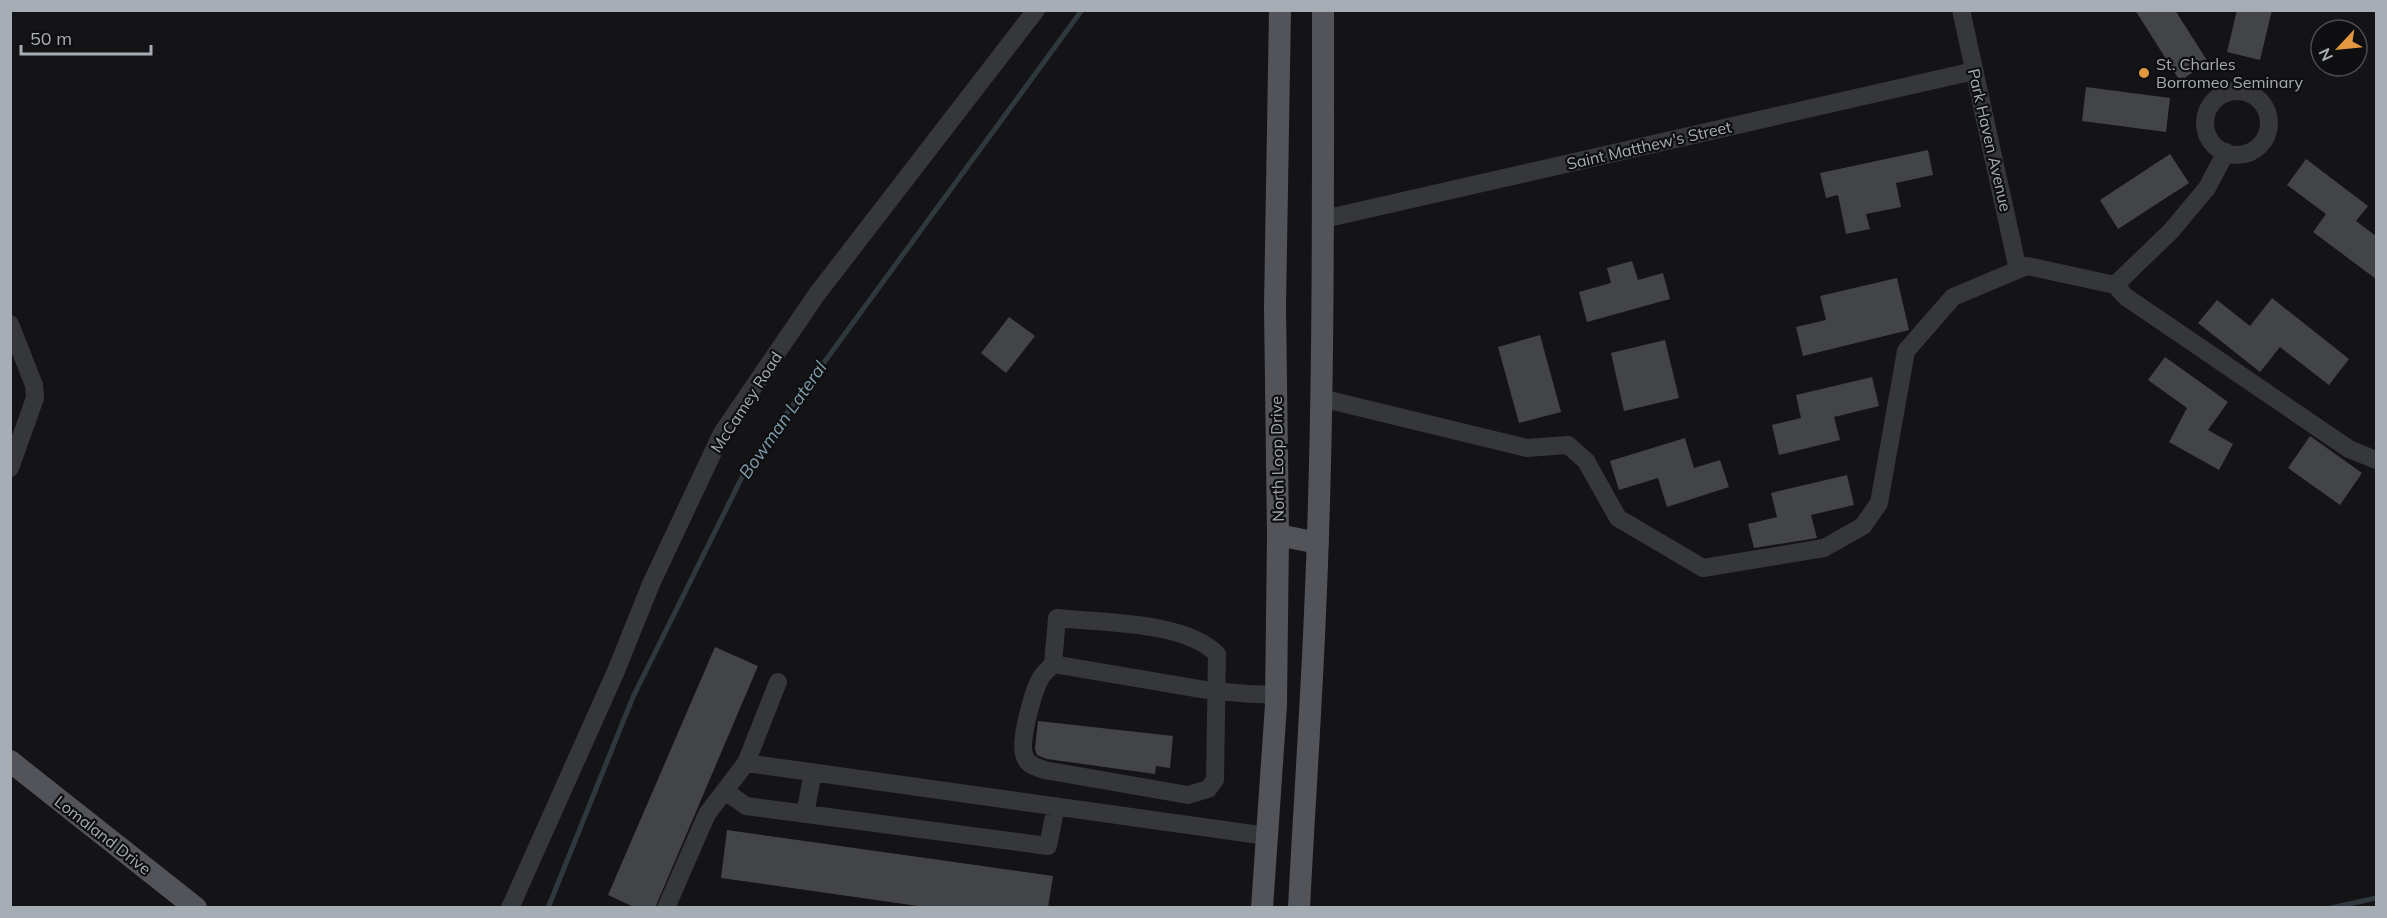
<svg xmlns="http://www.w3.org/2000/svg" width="2387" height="918" font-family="Mulish,sans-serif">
<rect width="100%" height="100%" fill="#141416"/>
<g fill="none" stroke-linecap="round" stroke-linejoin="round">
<path stroke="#2e383d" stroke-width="5" d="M548,908L633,697L746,469L1082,10
M2331,908L2376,898"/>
</g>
<path fill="#434448" d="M2135,10H2175L2208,62L2180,81Z
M2237,10H2272L2260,60L2227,52Z
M2086,87L2170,98L2166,132L2082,121Z
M1928,150L1933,175L1896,183L1901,207L1866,214L1870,229L1846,234L1838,195L1826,198L1820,173Z
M2170,154L2189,183L2118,229L2100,200Z
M2306,159L2368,206L2356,221L2376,236V279L2313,232L2326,214L2287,185Z
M1632,261L1638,280L1663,273L1670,299L1587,322L1579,292L1611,283L1607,268Z
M1897,278L1909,330L1803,356L1796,327L1826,320L1820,296Z
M2272,298L2349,359L2329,385L2280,347L2260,372L2198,323L2217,300L2250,326Z
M1009,317L1035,336L1006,373L981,353Z
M1540,335L1561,412L1519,423L1498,347Z
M1665,340L1679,398L1624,411L1611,353Z
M2165,357L2228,402L2208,430L2233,444L2219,470L2169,442L2187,408L2148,380Z
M1872,377L1879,406L1834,417L1840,440L1779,455L1772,425L1801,418L1796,395Z
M2310,436L2362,473L2340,505L2288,468Z
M1685,438L1694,468L1720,460L1729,487L1667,507L1658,478L1619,490L1610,461Z
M1847,475L1854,505L1811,515L1817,538L1754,548L1748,524L1777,517L1771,493Z
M715,647L758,666L655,908H636L608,895Z
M1038,721L1173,736L1170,768L1156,766L1155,774L1047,759L1037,755L1035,749Z
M727,830L1053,876L1048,908H932L721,878Z"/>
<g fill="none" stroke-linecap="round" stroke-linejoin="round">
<path stroke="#35373a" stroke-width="18" d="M1961,10L2018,270
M2205 123a32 32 0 1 1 64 0a32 32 0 1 1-64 0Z
M1324,219L1974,71
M2115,285L2171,231L2207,188L2226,152
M10,324L34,385L35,398L10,468
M1321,398L1527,448L1568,445L1586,461L1618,518L1703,568L1824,548L1863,526L1879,503L1906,351L1953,297L2027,266L2115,285L2126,297L2349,449L2376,460
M1053,664L1057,618C1103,623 1184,621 1217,654L1215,780L1208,789L1188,795L1044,770C1037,767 1028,766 1025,757C1018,743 1033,693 1040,679C1043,673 1049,669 1053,664L1200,689C1226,693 1250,694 1276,695
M778,682L746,763L1267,836
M725,791L746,806L1048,846L1056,806
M805,814L813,772
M510,908L616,671L651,584L722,433L817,294L1036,10
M666,908L707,814L746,763"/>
<path stroke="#525459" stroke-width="22" d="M1278,535L1318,543
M10,761L196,908
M1262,908L1276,705L1278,535L1275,307L1280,10
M1299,908C1304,809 1311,711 1315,613C1324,413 1323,211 1323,10"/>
</g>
<circle fill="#e3973f" stroke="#0f0f11" stroke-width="2" cx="2144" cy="73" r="6"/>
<g text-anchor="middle" stroke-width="4.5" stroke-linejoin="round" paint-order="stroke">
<g font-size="16" fill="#a7adb5" stroke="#0f0f11" text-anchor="start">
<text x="2156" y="70">St. Charles<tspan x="2156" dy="18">Borromeo Seminary</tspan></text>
</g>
<g font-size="16" fill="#a7adb5" stroke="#0f0f11">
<text transform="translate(1990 140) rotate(77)" y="6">Park Haven Avenue</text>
<text transform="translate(1649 145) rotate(-13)" y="6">Saint Matthew's Street</text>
<text transform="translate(746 402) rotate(-57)" y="6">McCamey Road</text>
<text transform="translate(1277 459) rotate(-91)" y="6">North Loop Drive</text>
<text transform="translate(103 835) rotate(38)" y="6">Lomaland Drive</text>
</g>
<g font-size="18" font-style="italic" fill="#809ead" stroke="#0f0f11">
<text transform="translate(783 420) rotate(-55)" y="6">Bowman Lateral</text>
</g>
</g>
<rect width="2387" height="918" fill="none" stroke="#a7adb5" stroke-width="24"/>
<g transform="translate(2339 48) rotate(244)"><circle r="28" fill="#0f0f11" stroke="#4c4e53" stroke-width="1.5"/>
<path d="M0-4.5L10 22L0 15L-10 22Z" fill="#e3973f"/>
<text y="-9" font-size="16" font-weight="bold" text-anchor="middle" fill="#a7adb5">N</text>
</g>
<path d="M21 45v9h130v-9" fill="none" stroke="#a7adb5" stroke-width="3"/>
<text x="30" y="45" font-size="18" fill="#a7adb5" stroke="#0f0f11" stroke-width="4.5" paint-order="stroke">50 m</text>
</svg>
